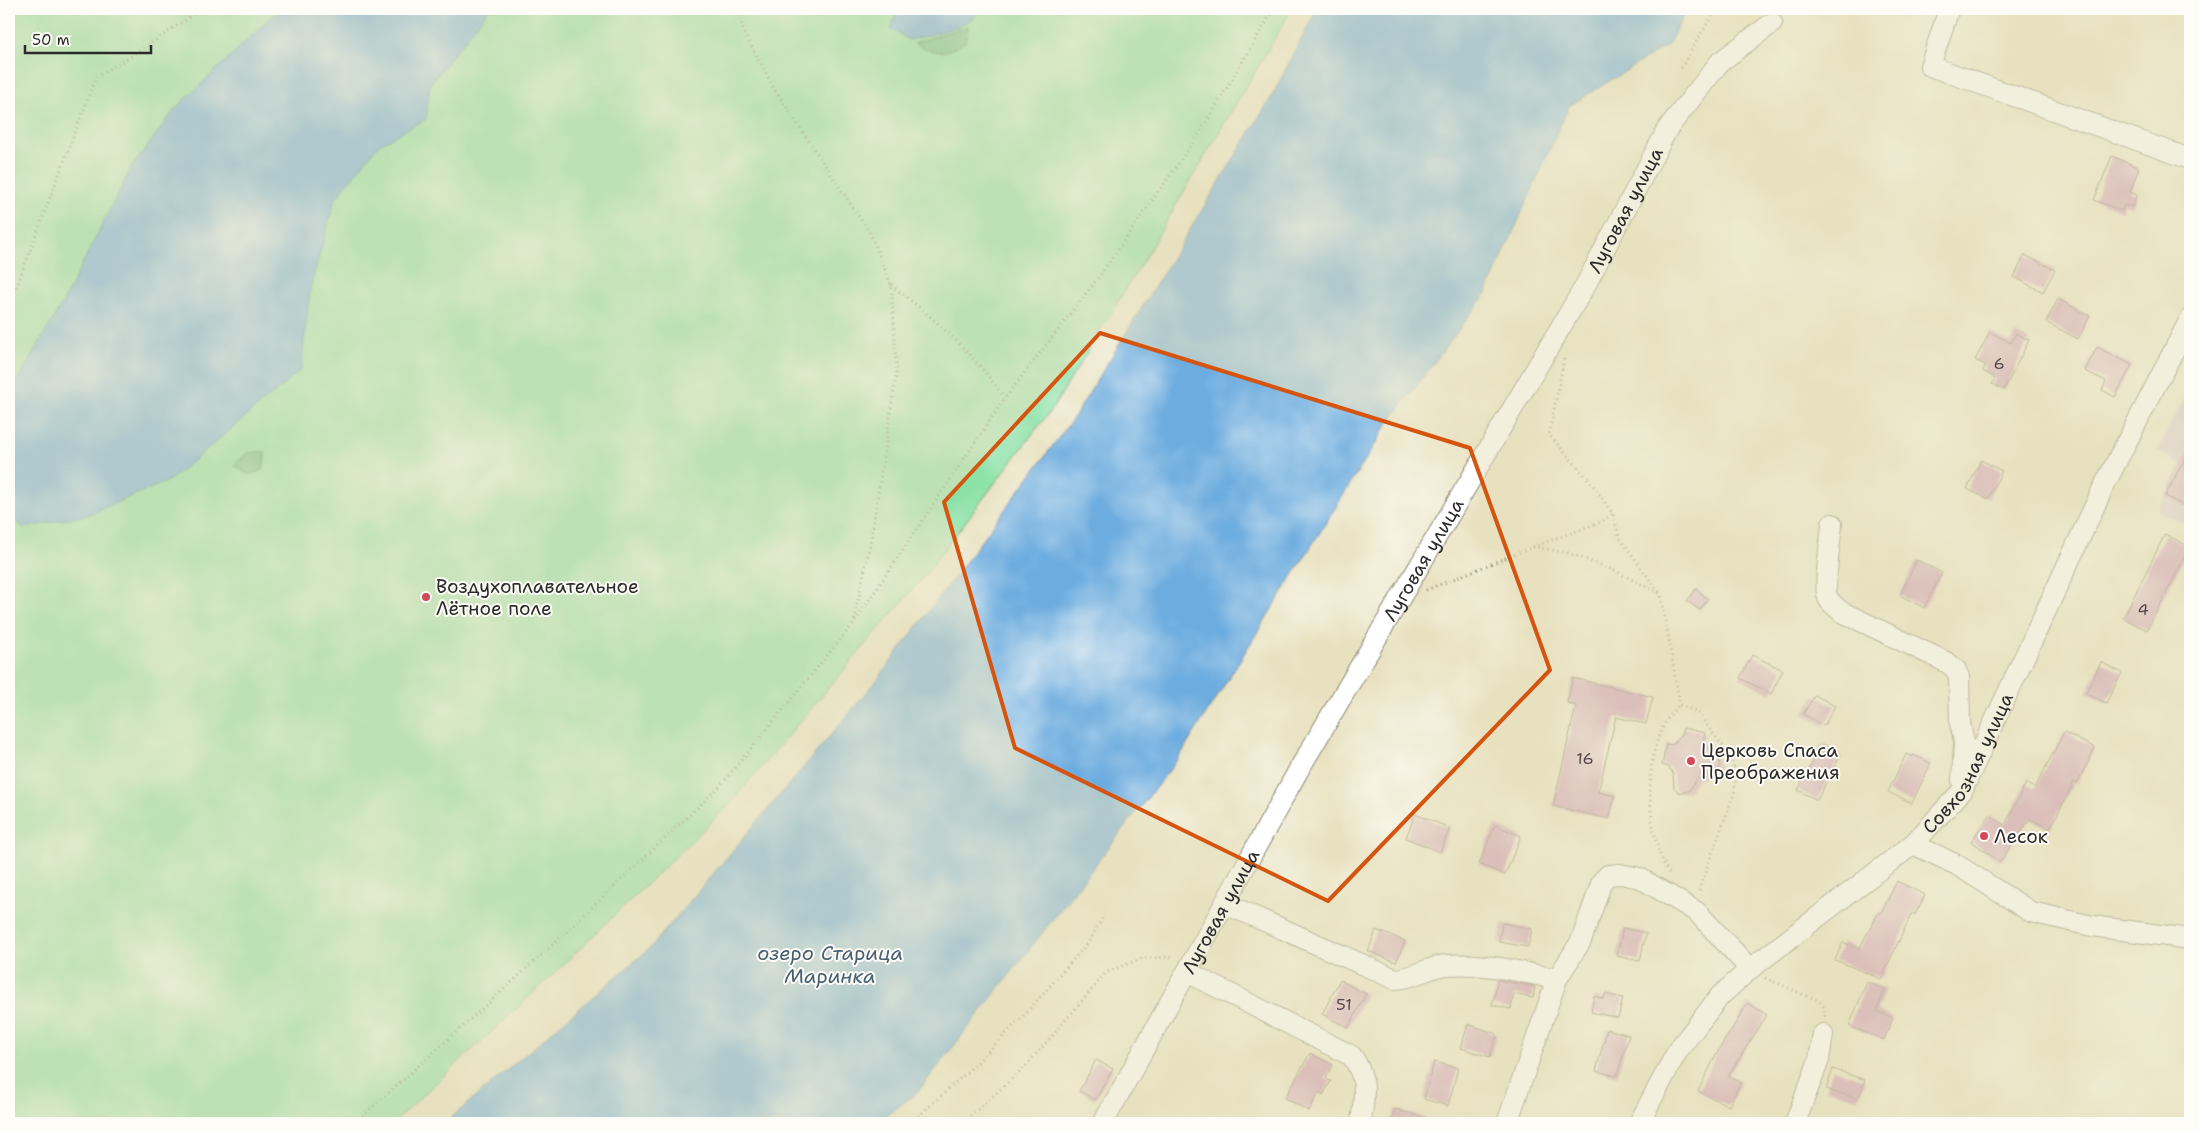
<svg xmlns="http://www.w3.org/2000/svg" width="2199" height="1132" font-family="'Shantell Sans',sans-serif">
<rect width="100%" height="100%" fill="#fdfcf7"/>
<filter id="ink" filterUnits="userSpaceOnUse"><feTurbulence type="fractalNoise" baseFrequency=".02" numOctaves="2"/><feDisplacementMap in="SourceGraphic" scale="10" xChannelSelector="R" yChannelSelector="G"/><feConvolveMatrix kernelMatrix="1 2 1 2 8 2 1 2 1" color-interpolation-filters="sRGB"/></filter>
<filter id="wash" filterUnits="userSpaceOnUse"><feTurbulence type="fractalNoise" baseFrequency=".0096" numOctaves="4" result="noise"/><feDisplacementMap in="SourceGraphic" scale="20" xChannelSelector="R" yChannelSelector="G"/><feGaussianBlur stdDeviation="1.12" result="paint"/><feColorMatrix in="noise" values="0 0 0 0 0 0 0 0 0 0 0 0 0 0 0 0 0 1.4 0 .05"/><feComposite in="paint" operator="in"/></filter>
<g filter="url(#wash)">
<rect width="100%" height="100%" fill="#e8e1bf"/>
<path fill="#d1bdcb" d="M2190,387V527L2158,511L2182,465L2157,451Z"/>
<path fill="#89e1a6" stroke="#5a8668" d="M9,9H1292L1149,251L1054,406L924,576L728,806L545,982L393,1123H9Z"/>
<path fill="#6ebf8b" stroke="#4c755b" d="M968,26L965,42C945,55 934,54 914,43Z
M266,451L263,470L248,475L234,465L247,453Z"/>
<path fill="#6cacdf" stroke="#4c6c85" d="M280,9H489L430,84L426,119L379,144L335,199L310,289L301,370L170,480L87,515L24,528L9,516V400L20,376L62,304L131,168L176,108Z
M898,9H982C967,28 932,34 909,40L891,29Z
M1317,9H1687L1668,45L1569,106L1486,294L1389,422L1178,759L918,1092L877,1123H445L650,948L874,684L1075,416L1271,98Z"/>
<g id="blocks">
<path fill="#cc96b3" d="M2112,156L2139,168L2130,192L2137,195L2132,207L2124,205L2122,211L2094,200Z
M2025,255L2055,270L2043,292L2014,277Z
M2058,299L2090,316L2078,339L2046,322Z
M1990,332L2011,343L2016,333L2029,340L2004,390L1992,384L1995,378L1983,371L1986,365L1975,360Z
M2097,347L2132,365L2115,397L2102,390L2106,381L2085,371Z
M2190,449V509L2165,496Z
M1981,460L2002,471L1988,499L1967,489Z
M2165,534L2190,547L2147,630L2123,618Z
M1917,560L1942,573L1924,608L1900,595Z
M1696,589L1708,599L1700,610L1687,601Z
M1752,655L1783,670L1771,694L1740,678Z
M2101,662L2122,673L2106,703L2086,693Z
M1573,678L1653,697L1646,724L1616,717L1598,792L1615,796L1609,819L1553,806L1576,706L1567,703Z
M1815,695L1835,706L1824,726L1803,714Z
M1683,728L1705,733L1703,742L1709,747L1710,752L1719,758L1720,766L1715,773L1697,779L1689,791L1680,793L1674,788L1673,774L1669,767L1662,765L1666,744L1673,745L1682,733Z
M2064,732L2095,748L2077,784L2074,782L2050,829L2030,819L2000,862L1971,841L1990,815L2005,825L2026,783L2035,788Z
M1822,744L1841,754L1817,800L1798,790Z
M1906,754L1912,757L1913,755L1931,763L1912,803L1888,792Z
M1415,814L1450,828L1440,852L1406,838Z
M1495,825L1521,836L1505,875L1479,864Z
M1897,881L1925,895L1915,915L1912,913L1881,979L1835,960L1843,942L1859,949L1879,912L1881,913Z
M1502,923L1532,929L1528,947L1499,942Z
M1623,928L1646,933L1640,961L1617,956Z
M1376,930L1405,941L1396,962L1368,951Z
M1340,980L1366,994L1348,1028L1322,1014Z
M1498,980L1535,987L1533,998L1514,994L1511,1009L1492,1005Z
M1867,982L1885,989L1877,1011L1893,1018L1884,1040L1849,1026Z
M1605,994L1623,998L1618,1018L1591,1012L1594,996L1604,999Z
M1748,1003L1767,1015L1728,1076L1741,1082L1729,1106L1698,1091L1718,1051Z
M1468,1024L1497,1034L1490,1057L1461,1048Z
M1607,1029L1629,1035L1617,1076L1596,1071Z
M1310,1053L1333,1065L1326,1079L1331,1081L1323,1095L1319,1092L1309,1111L1285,1098Z
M1096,1060L1113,1069L1095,1100L1079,1091Z
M1434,1062L1458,1068L1448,1106L1424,1099Z
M1833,1069L1865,1080L1858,1099L1826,1089Z
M1395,1109L1433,1120L1432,1123H1391Z"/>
</g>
</g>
<g filter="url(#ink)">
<use href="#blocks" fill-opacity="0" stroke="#8a8675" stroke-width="1"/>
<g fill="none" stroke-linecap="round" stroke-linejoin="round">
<defs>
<g id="minor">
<path d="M1949,9L1930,66L2190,159"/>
<path d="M1832,524C1831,537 1823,590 1828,598C1831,604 1837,608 1842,612L1948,663L1956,670L1959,677L1960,723L1964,742L1962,781"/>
<path d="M1913,844L1957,865L2031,912L2092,926L2190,939"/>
<path d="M1226,904L1395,979C1413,979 1427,967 1446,965C1483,962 1521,972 1557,979L1581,941L1602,881L1608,875L1620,874L1640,878L1697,912L1750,969"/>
<path d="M1187,972L1352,1056C1369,1082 1364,1095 1361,1123"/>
<path id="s1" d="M1103,1123L1298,771L1585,286L1668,128L1720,62L1772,23"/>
<path d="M1507,1123L1557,979"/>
<path id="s2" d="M1639,1123L1678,1050L1720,996L1750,969L1913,844L1962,791L2105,484L2190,319"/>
<path d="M1795,1123L1819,1060L1823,1034"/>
</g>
</defs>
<use href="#minor" stroke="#8a8675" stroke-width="22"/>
<path stroke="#8a8675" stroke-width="3" stroke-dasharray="1 4" stroke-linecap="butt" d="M739,9L743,31L775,90L870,233L891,285L897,370L871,539L854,620
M1681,68L1716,9
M891,285C938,321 970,350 1005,398
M9,306L96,77L143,49L201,9
M1564,359L1549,435L1590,481L1613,514L1619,537L1659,592
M1533,547L1601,522L1613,514
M1426,590L1533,547L1568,553L1611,569L1661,594L1680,705L1697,712L1731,757L1736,775L1735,791L1700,886L1699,894
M1669,873C1644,834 1640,736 1680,705
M1765,978L1819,1001L1824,1007L1825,1017
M355,1123L543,954L721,785L853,624L1005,398L1098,278L1201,131L1274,9
M911,1123L977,1063L1028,1011L1088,943L1103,917
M963,1123L1026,1066L1107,972L1143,958L1174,957"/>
<use href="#minor" stroke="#fff" stroke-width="20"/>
</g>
</g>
<path d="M0 0H2199V1132H0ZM1100,333L1470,448L1550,670L1328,901L1015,748L944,502Z" fill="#e8e1bf" fill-opacity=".55" fill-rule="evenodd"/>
<path fill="none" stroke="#d5540f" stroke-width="4" stroke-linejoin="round" d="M1100,333L1470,448L1550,670L1328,901L1015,748L944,502Z"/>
<g fill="#d1495b" stroke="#fdfcf7" stroke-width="2">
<circle cx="426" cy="597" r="5"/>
<circle cx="1691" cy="761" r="5"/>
<circle cx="1984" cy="836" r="5"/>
</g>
<g text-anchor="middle" stroke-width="4" stroke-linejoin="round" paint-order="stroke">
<g font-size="16" fill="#53464d">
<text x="1999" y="369">6</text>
<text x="2143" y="615">4</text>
<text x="1585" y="764">16</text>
<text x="1344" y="1010">51</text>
</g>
<g font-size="19" fill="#2b2b2b" stroke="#fdfcf7">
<text dy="7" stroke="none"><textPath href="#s1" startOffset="1052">Луговая улица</textPath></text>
<text dy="7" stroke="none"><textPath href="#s1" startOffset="648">Луговая улица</textPath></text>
<text dy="7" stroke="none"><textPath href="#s2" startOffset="496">Совхозная улица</textPath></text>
<text dy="7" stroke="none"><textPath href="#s1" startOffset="242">Луговая улица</textPath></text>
</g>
<g font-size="19" fill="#2b2b2b" stroke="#fdfcf7" text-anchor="start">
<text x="436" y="593">Воздухоплавательное<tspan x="436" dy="22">Лётное поле</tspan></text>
<text x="1701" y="757">Церковь Спаса<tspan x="1701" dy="22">Преображения</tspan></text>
<text x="1994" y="843">Лесок</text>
</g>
<g font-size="20" font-style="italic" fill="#455f73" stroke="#fdfcf7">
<text x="830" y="960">озеро Старица<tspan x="830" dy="23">Маринка</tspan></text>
</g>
</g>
<rect width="2199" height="1132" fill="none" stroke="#fdfcf7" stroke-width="30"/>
<path d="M25 45v8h126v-8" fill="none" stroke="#2b2b2b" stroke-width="2.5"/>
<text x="32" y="45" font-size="15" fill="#2b2b2b" stroke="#fdfcf7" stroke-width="4" paint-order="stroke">50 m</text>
</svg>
